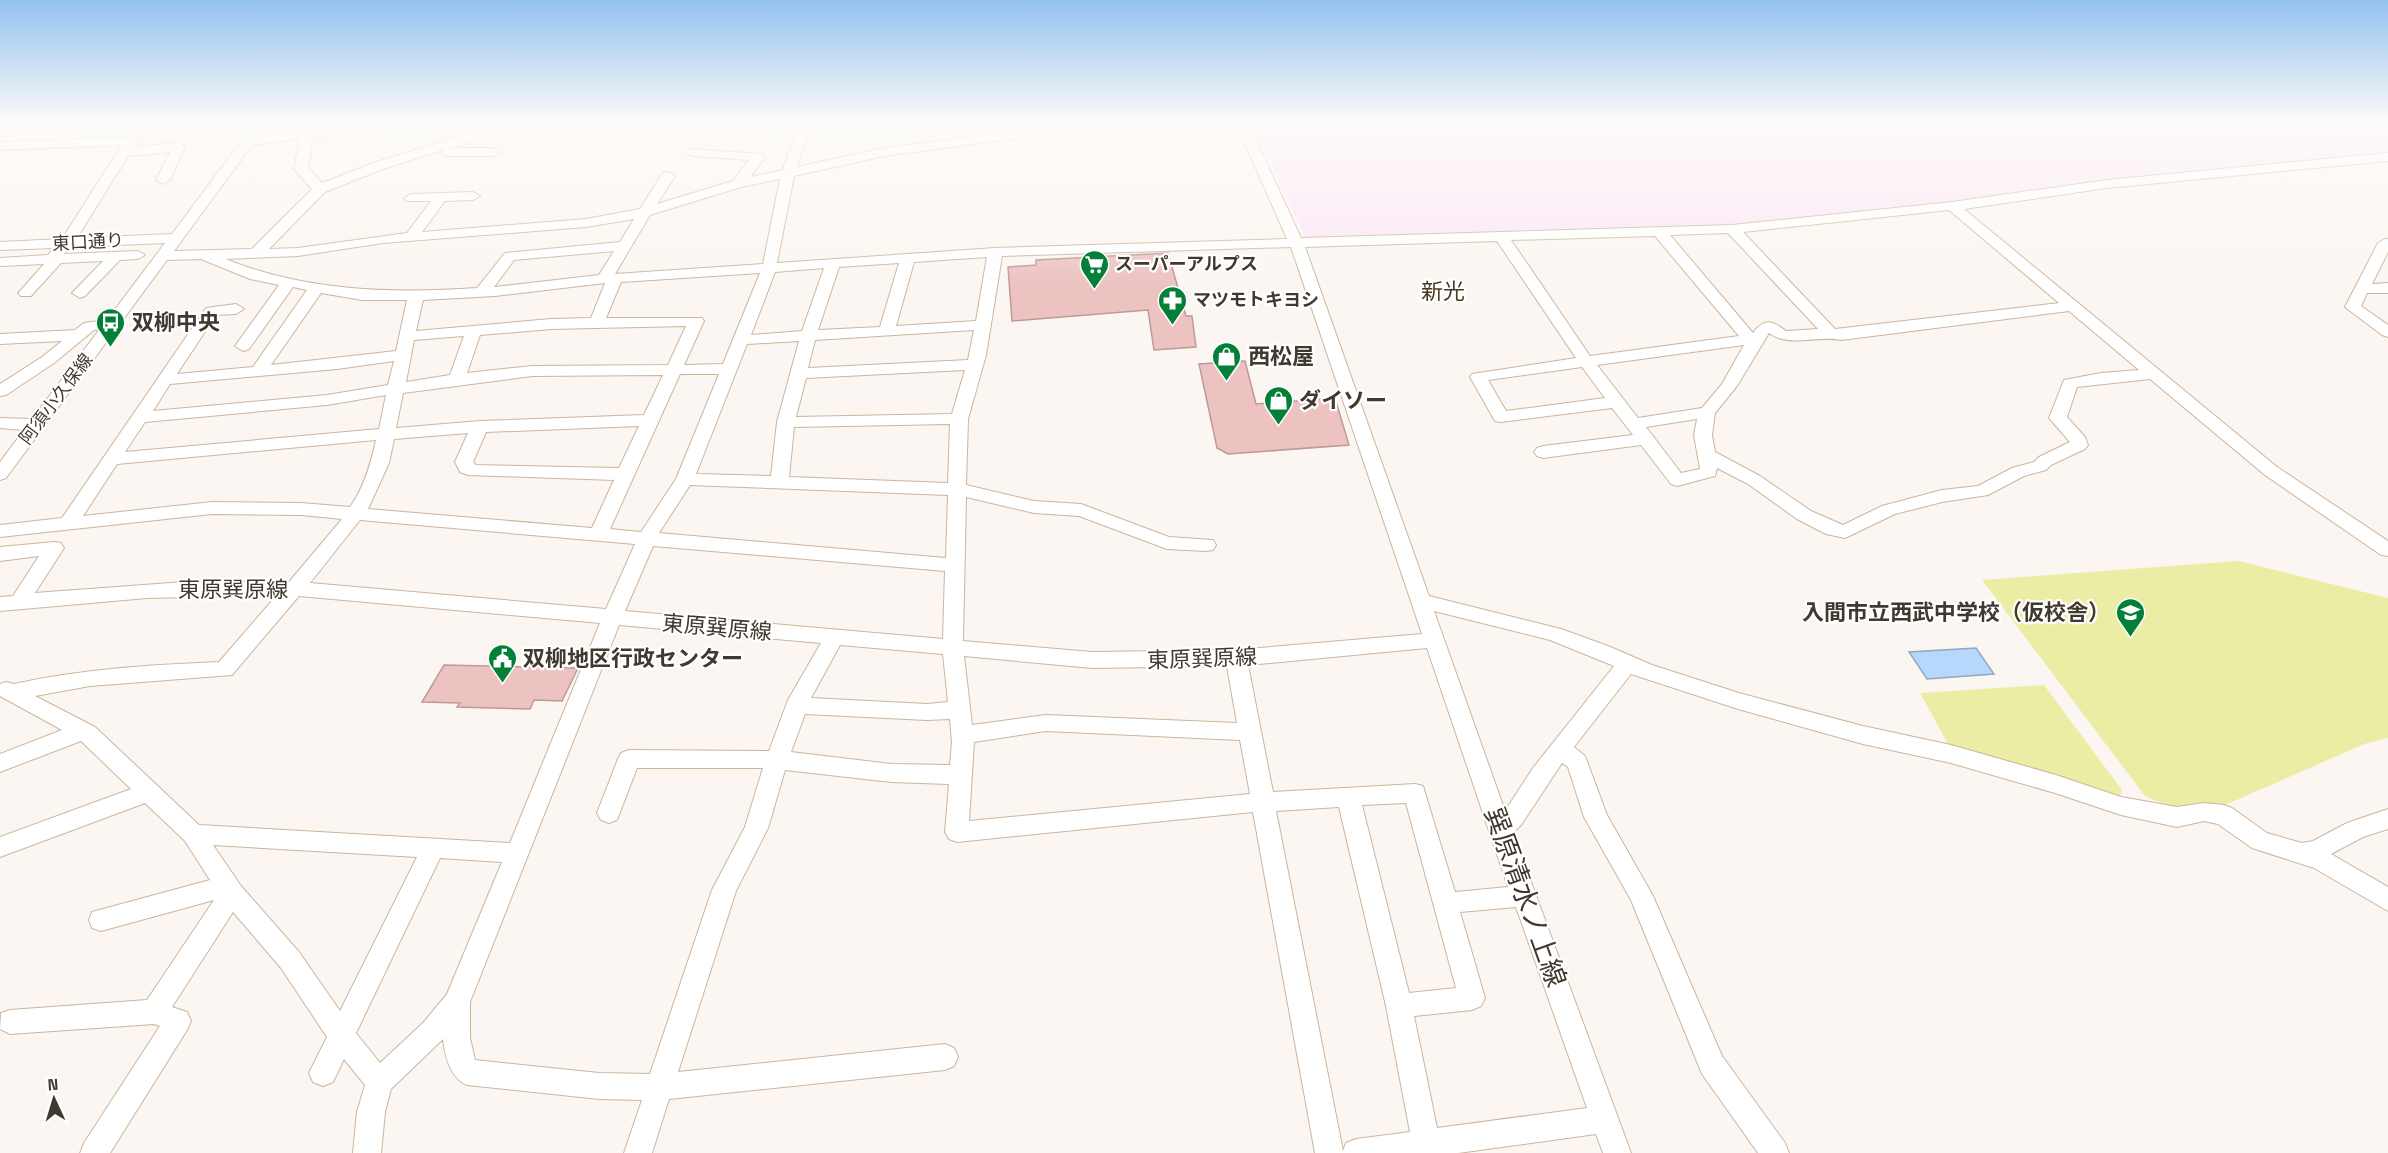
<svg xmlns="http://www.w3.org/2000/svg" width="2388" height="1153" font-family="'Space Grotesk','Noto Sans JP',sans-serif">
<rect width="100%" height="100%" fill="#fbf6f1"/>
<path fill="#fbe6f6" d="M1251,123H2388V154L1948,204L1727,226L1310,238L1304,235Z"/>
<path fill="#eaeda3" d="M2239,561L2388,598V738L2364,744L2216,809H2176L2145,796L1982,580Z
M2044,685L2122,790L2118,801L1958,751L1947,742L1920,693Z"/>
<path fill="#b6d8fc" stroke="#93a8be" stroke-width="1.5" d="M1976,648L1994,674L1927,679L1909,652Z"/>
<path fill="#ecc3c1" stroke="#bf9997" stroke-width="1.5" d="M1168,253L1186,316H1192L1196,347L1154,350L1148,310L1012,321L1008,267L1036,265V260Z
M1245,361L1256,404L1335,398L1349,445L1228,454L1217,448L1199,364Z
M444,665L578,668L562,701L534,700L530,709L457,707L460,703L422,702Z"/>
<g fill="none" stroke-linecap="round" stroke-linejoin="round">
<defs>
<path id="minor" d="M138,123H151L134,147L179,143L185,147L170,180L163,184L156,180L170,152L128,156L77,238L172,234L255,123H268L258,137L368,123H387L378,130L313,138L308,168L322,183L373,163L468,134L479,123H493L478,140L450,148H494L501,152L494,156H448L443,155V150L383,169L325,192L269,249L298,248L407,233L431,201H406L404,198L411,194L473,192L480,196L473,200L445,201L422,232L586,219L640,209L663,173L668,172L675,176L657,204L733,181L749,160L694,156L689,155L687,152L689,149L763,154L765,157L750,177L783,170L799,123H811L797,167L884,148L995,134L998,123H1010L1008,132L1072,123H1108L1102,127L884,156L794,176L777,263L995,248L1287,239L1236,123H1248L1301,238L1732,225L1952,202L2107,180L2388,153V161L2107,188L1964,209L2277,467L2388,541V556L2381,555L2265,475L2150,379L2077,387L2067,417L2085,437L2088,445L2085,449L2051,465L2046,470L2024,476L1988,495L1942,502L1895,514L1845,538L1826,534L1797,519L1748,484L1717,468L1715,476L1677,486L1671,484L1641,445L1543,458L1537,456L1534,452L1537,448L1543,446L1633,435L1612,408L1501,422L1495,421L1470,377L1472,374L1576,358L1497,241L1305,247L1429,596L1561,629L1608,646L1652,665L1739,693L1863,726L1951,745L2056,775L2121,797L2177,807L2204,803L2224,805L2232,808L2267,833L2302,843L2313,841L2347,823L2388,809V829L2363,837L2331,854L2388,887V911L2314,868L2252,848L2218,824L2204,821L2177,827L2121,815L2055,793L1951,763L1863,744L1738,709L1631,674L1574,747L1585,756L1607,815L1653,896L1722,1056L1785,1143L1789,1153H1758L1702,1074L1631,900L1584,817L1568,767L1562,763L1521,825L1513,833L1631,1153H1603L1596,1134L1458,1153H1315L1253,812L957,842L949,839L945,832L949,784L891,782L785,770L768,828L736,891L678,1072L945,1044L954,1048L958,1057L954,1066L945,1070L669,1099L652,1153H624L642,1100L599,1099L467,1085C450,1078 445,1056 443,1039L391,1089L385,1112L381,1153H353L357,1112L365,1085L344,1059L333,1082L323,1086L313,1082L309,1073L327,1037L281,968L233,912L172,1007L187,1012L191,1021L187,1030L110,1153H80L84,1143L160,1026L154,1024L10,1034L0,1029L1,1013L10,1010L147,1000L214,900L101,931L92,928L89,920L92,912L210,880L185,841L145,803L0,857V837L131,789L81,741L0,772V754L62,730L0,696V684L6,682L14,684C81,669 150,665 219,662L277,595L147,598L0,611V597L13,596L39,556L0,561V547L54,542L61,543L64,548L35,593L184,582H289L342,519L301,515L212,514L0,537V525L62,518L206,308L236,304L244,309L236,314L216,315L177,374L253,367L307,290L293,287L249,349L243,351L235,346L279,285L250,279L201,259L167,260L6,478L0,480V462L24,430L0,428V418L32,419L99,330H94L54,363L6,395L0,396V384L42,357L62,341L0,344V334L75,330L84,323L107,320L165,243L70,247L64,254L138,251L145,255L138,259L120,260L85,296L80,298L72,293L103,261L61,263L31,296H21L18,293L21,290L44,264L0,266V258L48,255L54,248L0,250V242L62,239L122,145L0,150V142L128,137ZM300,139L294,169L312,189L252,249L174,251L252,145ZM780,179L763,264L615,274L650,215L741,187ZM1949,210L2059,303L1835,329L1743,232ZM634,219L620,242L505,253L477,288C392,294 305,291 225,259L298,256L383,243L586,227ZM1728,233L1818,329L1786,331C1772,320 1764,318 1753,333L1670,235ZM1655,236L1739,336L1590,356L1511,240ZM1291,247L1422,634L1236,650L1092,652L963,641L966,497L1034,513L1079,516L1167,549L1206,551L1213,550L1216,545L1213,540L1169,537L1081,504L1034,501L966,485L968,419L986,355L1002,256ZM614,251L599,275L494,287L514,260ZM987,257L976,321L896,326L914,262ZM899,263L880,327L818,330L839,267ZM824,268L802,331L751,335L775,272ZM760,273L723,364L684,365L704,321L702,318H606L621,282ZM605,283L591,318L551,319L416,331L423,300L495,296ZM321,293L362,300H407L396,351L271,365ZM2069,311L2139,370L2101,373L2064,380L2049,418L2070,442L2039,457L2034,462L2012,468L1978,486L1942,490L1882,506L1843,525L1811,511L1760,476L1715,452L1712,435L1715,413L1737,386L1769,333C1789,348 1817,335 1841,340ZM686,326L668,365L532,366L467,373L480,335L551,329ZM974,330L968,360L808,368L815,340ZM464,336L450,375L406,382L414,340ZM799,341L777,422L771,476L696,474L747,344ZM1744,345L1722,384L1702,408L1638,418L1597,365ZM394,361L388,385L327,395L153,411L170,384L337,369ZM1582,367L1605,398L1506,411L1488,380ZM965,370L952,414L796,417L806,378ZM680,374H719L676,479L641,532L610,529ZM663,375L644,415L480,421L396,428L403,393L532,376ZM386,395L379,429L125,452L145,422L327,405ZM1697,419L1694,435L1700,469L1681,473L1646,427ZM950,424L948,483L789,477L794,427ZM639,426L619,468L476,465L473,462L486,432ZM468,433L455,462L460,472L468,475L614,480L592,528L368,509L389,463L394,439ZM376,440C371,463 364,488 350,507L301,503L212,502L83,516L117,464ZM690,485L948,495L946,558L659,533ZM360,520L635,544L606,609L310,583ZM653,546L945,571L943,639L625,611ZM299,596L600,623L510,843L199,825L95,727L35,696L90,686L232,675ZM1434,611L1550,640L1614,666L1533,768L1505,811ZM619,625L821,643L788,700L769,751L629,750L621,753L618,759L597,813L601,820L609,823L617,820L637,768H763L745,827L712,890L650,1074L599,1073L475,1060L470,1038V1002ZM840,645L943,654L948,702L927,704L811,698ZM1427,648L1508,887L1455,892L1423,786L1415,784L1273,792L1248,665ZM964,656L1092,668L1227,666L1237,723L1046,715L972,725ZM805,714L927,720L950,719L952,742L950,765L891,764L791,752ZM1046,731L1240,740L1250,794L969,821L974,742ZM1406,803L1456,988L1409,993L1362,805ZM1339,807L1386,1006L1410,1132L1356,1139L1346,1143L1343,1151L1276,811ZM213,845L417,857L340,1011L299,952L241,886ZM440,858L502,862L447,994L423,1023L380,1063L356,1033ZM1516,907L1587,1108L1437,1128L1414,1016L1472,1010L1481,1006L1485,998L1460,912Z
M2385,239H2388V252L2372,284L2388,283V293H2367L2361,306L2388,325V337L2382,335L2345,307L2378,243Z"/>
</defs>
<use href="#minor" stroke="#ccb59a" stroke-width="2"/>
<use href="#minor" fill="#fff" fill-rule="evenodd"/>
</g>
<linearGradient id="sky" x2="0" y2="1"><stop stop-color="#94c2f0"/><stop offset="0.43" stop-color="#fdfbf9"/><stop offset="1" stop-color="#fdfbf9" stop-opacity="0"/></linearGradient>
<rect width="2388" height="285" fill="url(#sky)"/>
<defs>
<symbol id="supermarket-pin" viewBox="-11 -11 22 30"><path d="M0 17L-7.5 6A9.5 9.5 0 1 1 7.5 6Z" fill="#037f38" stroke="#fff"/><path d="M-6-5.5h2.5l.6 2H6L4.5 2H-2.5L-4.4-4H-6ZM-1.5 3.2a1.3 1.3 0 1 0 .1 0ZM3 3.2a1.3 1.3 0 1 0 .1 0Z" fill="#fff"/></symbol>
<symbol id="pharmacy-pin" viewBox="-11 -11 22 30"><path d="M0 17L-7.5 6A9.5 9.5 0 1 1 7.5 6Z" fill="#037f38" stroke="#fff"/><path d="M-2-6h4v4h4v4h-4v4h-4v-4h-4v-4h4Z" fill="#fff"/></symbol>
<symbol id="bus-pin" viewBox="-11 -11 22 30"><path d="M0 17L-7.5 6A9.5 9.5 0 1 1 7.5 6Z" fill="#037f38" stroke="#fff"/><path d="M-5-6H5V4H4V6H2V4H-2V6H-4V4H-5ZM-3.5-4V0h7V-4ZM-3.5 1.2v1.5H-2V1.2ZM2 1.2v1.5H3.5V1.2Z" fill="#fff"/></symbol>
<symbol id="shop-pin" viewBox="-11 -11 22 30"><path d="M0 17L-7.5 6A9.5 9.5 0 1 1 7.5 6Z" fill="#037f38" stroke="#fff"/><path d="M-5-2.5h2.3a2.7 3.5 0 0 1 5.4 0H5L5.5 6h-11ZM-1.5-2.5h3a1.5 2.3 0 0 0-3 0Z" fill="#fff"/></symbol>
<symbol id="school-pin" viewBox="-11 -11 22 30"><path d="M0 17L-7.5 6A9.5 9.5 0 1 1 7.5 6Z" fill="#037f38" stroke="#fff"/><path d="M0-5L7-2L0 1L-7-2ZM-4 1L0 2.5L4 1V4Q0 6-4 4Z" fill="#fff"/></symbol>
<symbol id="civic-pin" viewBox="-11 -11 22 30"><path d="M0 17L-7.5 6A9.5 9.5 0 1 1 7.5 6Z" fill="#037f38" stroke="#fff"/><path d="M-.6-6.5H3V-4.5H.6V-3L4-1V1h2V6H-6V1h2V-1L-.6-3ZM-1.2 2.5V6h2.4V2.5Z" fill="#fff"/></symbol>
</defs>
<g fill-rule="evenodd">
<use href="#supermarket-pin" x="1078" y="248" width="33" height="45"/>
<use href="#pharmacy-pin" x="1156" y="284" width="33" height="45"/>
<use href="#bus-pin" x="94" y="306" width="33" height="45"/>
<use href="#shop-pin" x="1210" y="340" width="33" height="45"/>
<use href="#shop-pin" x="1262" y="384" width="33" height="45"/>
<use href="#school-pin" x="2114" y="596" width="33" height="45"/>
<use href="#civic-pin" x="486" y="642" width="33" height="45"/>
</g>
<g text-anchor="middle" stroke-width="4.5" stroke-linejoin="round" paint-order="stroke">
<g font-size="18" fill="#42392e" stroke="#fff">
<text transform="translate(88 242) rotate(-3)" y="6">東口通り</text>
<text transform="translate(56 399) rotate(-53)" y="6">阿須小久保線</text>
</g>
<g font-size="18" font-weight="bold" fill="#42392e" stroke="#fff" text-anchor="start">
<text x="1115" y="270">スーパーアルプス</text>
<text x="1193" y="306">マツモトキヨシ</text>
</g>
<g font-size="22" fill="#4b3820" stroke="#fff">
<text x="1443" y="299">新光</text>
</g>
<g font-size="22" font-weight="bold" fill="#42392e" stroke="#fff" text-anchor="start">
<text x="132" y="330">双柳中央</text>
<text x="1248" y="364">西松屋</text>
<text x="1299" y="408">ダイソー</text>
<text x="2110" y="620" text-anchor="end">入間市立西武中学校（仮校舎）</text>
<text x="523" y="666">双柳地区行政センター</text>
</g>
<g font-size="22" fill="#42392e" stroke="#fff">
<text x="233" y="597">東原巽原線</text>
<text transform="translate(717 627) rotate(5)" y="8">東原巽原線</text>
<text transform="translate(1202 658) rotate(-2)" y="8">東原巽原線</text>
</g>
<g font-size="27" fill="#42392e" stroke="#fff">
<text transform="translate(1525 897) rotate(70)" y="9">巽原清水ノ上線</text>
</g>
</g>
<g transform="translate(54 1099) rotate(356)" stroke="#ffffff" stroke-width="4.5" paint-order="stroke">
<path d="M0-4.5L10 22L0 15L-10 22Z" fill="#42392e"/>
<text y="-9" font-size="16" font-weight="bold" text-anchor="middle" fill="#42392e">N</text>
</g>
</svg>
